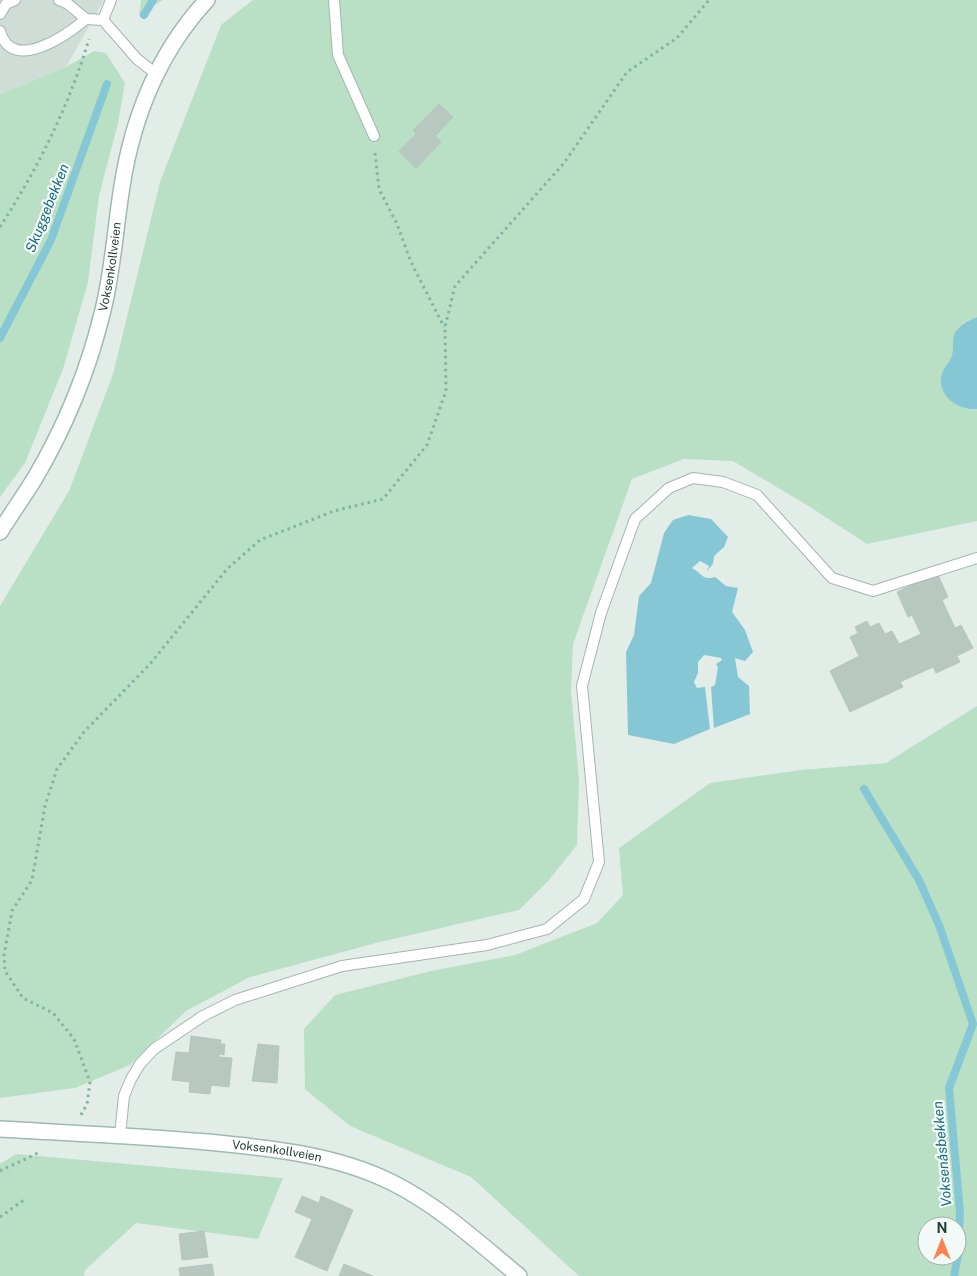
<svg xmlns="http://www.w3.org/2000/svg" width="977" height="1276" font-family="'Public Sans',sans-serif">
<rect width="100%" height="100%" fill="#e2ede8"/>
<path fill="#d0ddd7" d="M0,0H104L66,67L0,94Z"/>
<path fill="#b9e0c4" fill-rule="evenodd" d="M141,0H163L139,15Z
M253,0H977V317C948,325 959,338 952,357C945,373 942,371 942,390L973,410L977,409V521L867,544L810,507L733,461L684,459L632,479L573,644L571,691L579,780L577,845L549,880L519,910L376,943L250,977L186,1011L130,1065L75,1088L0,1098V606L69,491L113,374L160,182L221,25Z
M94,51L106,53L125,83L118,123L99,196L88,282L63,369L25,463L0,497V94L66,67Z
M977,706V1276H579L471,1177L350,1126L305,1089L304,1029L335,995L431,971L515,955L597,923L623,895L619,848L710,783L801,770L886,763ZM927,1226H957V1256H927Z
M16,1154L283,1178L258,1239L136,1223L85,1270L84,1276H0V1164Z"/>
<path fill="#86c7d6" d="M977,317V409C956,411 934,393 943,371C945,366 951,361 952,355C954,349 952,341 954,335C958,325 968,320 977,317Z
M688,515L711,519L728,537L724,547L714,556L713,564L707,571L709,566L700,561L692,568C701,572 702,581 715,577L726,586L738,588L732,612L745,630L753,652L745,661L735,658L738,677L749,686L750,714L714,728L711,687L715,685L718,667L716,664L722,660L721,658L704,655L698,662V673L694,682L697,688L705,687L710,729L674,744L628,735L626,652L634,635L639,596L651,583L664,533L673,520Z"/>
<g fill="none" stroke-linecap="round" stroke-linejoin="round">
<path stroke="#86c7d6" stroke-width="8" d="M144,15L153,0
M0,338L51,240L107,84
M864,789L919,880L939,925L973,1024L949,1088L960,1212L958,1255L954,1276"/>
</g>
<path fill="#b7c8c1" stroke="#b4c7c0" d="M439,104L453,117L435,136L441,142L416,168L399,151L416,134L413,130Z
M937,573L948,597L942,600L955,628L961,625L973,648L957,656L960,662L936,673L933,667L900,682L903,687L850,712L830,671L859,656L850,637L858,633L855,627L867,621L870,627L879,623L885,634L892,631L899,644L921,634L912,615L908,617L897,592Z
M191,1036L221,1040L220,1044H225L224,1055L219,1054V1057L232,1058L229,1087L211,1085L210,1094L189,1092L190,1082L172,1080L176,1052L189,1053Z
M258,1044L279,1046L277,1083L252,1081Z
M302,1196L319,1203L321,1196L353,1210L327,1271L295,1257L312,1219L295,1212Z
M204,1231L208,1257L182,1260L179,1234Z
M212,1264L214,1276H180L179,1268Z
M344,1264L373,1276H339Z"/>
<g fill="none" stroke-linecap="round" stroke-linejoin="round">
<defs>
<path id="lane" d="M59,0L68,4L86,19L103,20L137,59L155,73
M334,0L338,55L374,136
M0,14L6,4L15,0
M103,20L111,0
M0,31C12,74 67,35 86,19
M120,1135L124,1096L131,1079L140,1064L154,1049L203,1016L235,1000L342,966L487,945L547,929L584,899L599,862L582,686L601,613L635,519L669,488L693,478L723,482L757,495L832,578L873,591L977,558"/>
<g id="secondary">
<path id="s1" d="M0,532C11,514 24,496 35,478C65,427 88,371 102,314C113,272 115,229 122,186C133,116 158,53 207,0"/>
<path id="s2" d="M0,1129C69,1133 138,1136 207,1142C269,1148 335,1154 391,1182C438,1205 479,1243 519,1276"/>
</g>
</defs>
<use href="#lane" stroke="#a4b5b0" stroke-width="12"/>
<use href="#secondary" stroke="#9fbab1" stroke-width="18"/>
<path stroke="#80b3a4" stroke-width="3" stroke-dasharray="2.5 4" stroke-linecap="butt" d="M375,153L379,189L397,224L411,262L444,327
M0,227C38,168 69,106 89,39
M81,1115L87,1104L90,1082L74,1039L53,1013L23,998L5,971L4,955L12,911L32,880L45,806L57,769L84,732L150,664L227,569L260,540L334,511L383,499L427,445L446,391L445,327L455,286L564,163L627,72L677,38L709,0
M0,1171L40,1152
M0,1217L24,1200"/>
<use href="#lane" stroke="#fff" stroke-width="10"/>
<use href="#secondary" stroke="#fff" stroke-width="15"/>
</g>
<g text-anchor="middle" stroke-width="4.5" stroke-linejoin="round" paint-order="stroke">
<g font-size="12" fill="#203f38" stroke="#f3f9f6">
<text dy="4" stroke="none"><textPath href="#s1" startOffset="290">Voksenkollveien</textPath></text>
<text dy="4" stroke="none"><textPath href="#s2" startOffset="278">Voksenkollveien</textPath></text>
</g>
<g font-size="14" font-style="italic" fill="#166b7f" stroke="#f3f9f6">
<text transform="translate(47 208) rotate(-68)" y="5">Skuggebekken</text>
<text transform="translate(942 1154) rotate(-95)" y="5">Voksenåsbekken</text>
</g>
</g>
<g transform="translate(942 1241)"><circle r="24" fill="#f3f9f6" stroke="#9fafaa"/>
<path d="M0-4L9 19L0 12L-9 19Z" fill="#fb8052"/>
<text y="-8" font-size="14" font-weight="bold" text-anchor="middle" fill="#203f38">N</text>
</g>
</svg>
